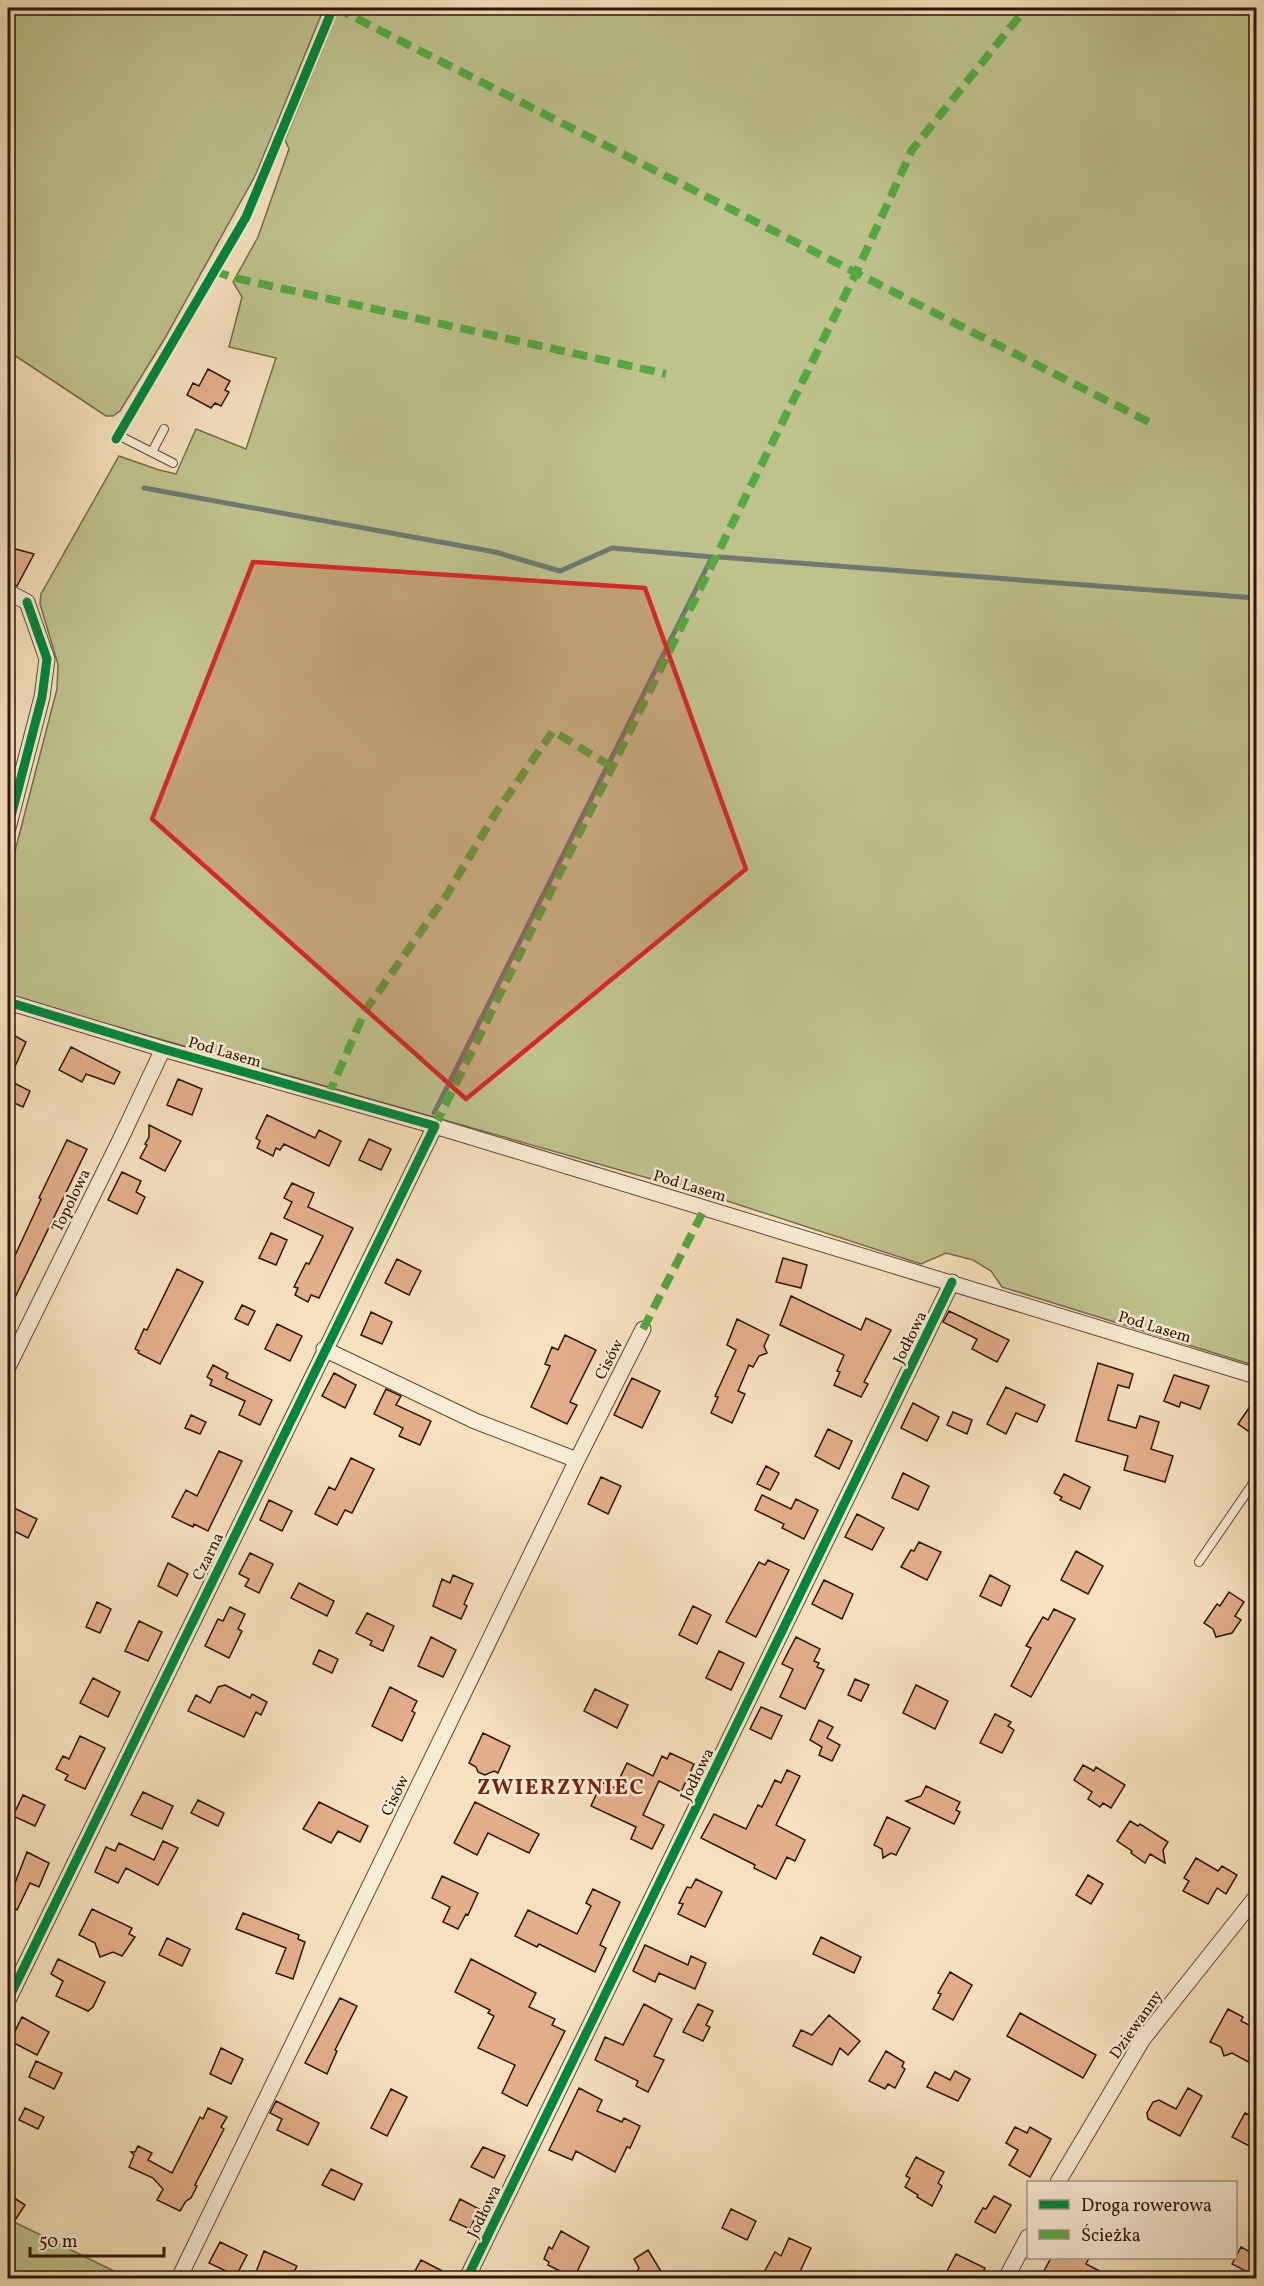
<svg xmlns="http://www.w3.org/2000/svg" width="1264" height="2286" font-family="Vollkorn,serif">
<rect width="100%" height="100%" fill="#f6e1be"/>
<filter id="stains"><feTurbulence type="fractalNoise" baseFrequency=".00333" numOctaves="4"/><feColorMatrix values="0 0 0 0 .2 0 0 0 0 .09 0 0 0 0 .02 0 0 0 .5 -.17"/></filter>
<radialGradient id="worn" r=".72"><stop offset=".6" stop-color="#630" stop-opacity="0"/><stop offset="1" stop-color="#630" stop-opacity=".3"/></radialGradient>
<path fill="#bfc28f" stroke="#766c4c" stroke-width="1.5" d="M8,8H324L256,174L165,338L120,411L113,416H106L8,351Z
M339,8H1256V1366L1002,1287L991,1271L973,1260L946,1253L921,1264L718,1198L19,999L8,992V878L57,689L58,664L40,604L41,594L119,456L159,470L176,474L196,429L246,449L276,358L229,347L242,297L233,282L258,237L289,149L285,140Z
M8,2219L128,2278H8Z"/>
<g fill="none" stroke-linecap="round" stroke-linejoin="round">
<path stroke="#707971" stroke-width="5" d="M144,488L495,552L560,571L612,548L712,557L434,1113
M719,557L1256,598"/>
</g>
<path fill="#e3af8b" stroke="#2c1509" stroke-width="1.5" d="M208,369L230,381L225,390L229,392L221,406L215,403L211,408L187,395L193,383L199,386Z
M12,548L34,554L17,586L8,582V551L11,552Z
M8,1032L26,1042L8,1082Z
M71,1047L120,1072L114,1084L86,1074L82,1082L59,1070Z
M178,1079L202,1089L192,1115L167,1105Z
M14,1083L30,1091L23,1107L8,1100Z
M267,1115L315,1138L319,1130L341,1141L329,1166L284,1144L280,1150L276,1148L273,1156L257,1148L260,1141L256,1138Z
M149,1125L181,1141L165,1171L140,1158L147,1145L145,1144L149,1137Z
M369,1139L391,1149L381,1170L359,1160Z
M67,1140L87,1149L8,1312V1260L12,1262L41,1199L39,1198Z
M122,1172L141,1181L136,1192L145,1197L137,1214L108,1200Z
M292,1183L314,1193L308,1207L353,1228L319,1298L311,1295L308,1302L295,1295L298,1288L294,1287L306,1263L309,1264L323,1236L284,1218L292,1202L284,1198Z
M271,1233L287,1240L276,1265L259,1258Z
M783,1258L807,1265L801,1288L776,1282Z
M397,1259L421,1271L409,1295L385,1283Z
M177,1269L203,1282L160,1364L138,1353L139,1351L135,1349L144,1329L147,1330Z
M791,1296L861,1330L866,1318L891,1330L864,1382L868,1384L861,1397L834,1385L840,1372L837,1371L844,1355L780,1325Z
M242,1305L255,1311L248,1325L235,1319Z
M949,1311L1009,1340L997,1362L972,1349L977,1339L943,1322Z
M371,1312L392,1322L382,1344L361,1335Z
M737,1319L769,1335L764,1346L767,1353L759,1356L753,1367L749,1365L738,1391L745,1394L732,1423L711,1413L718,1397L715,1396L736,1350L727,1345Z
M277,1324L302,1336L290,1361L265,1349Z
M565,1335L596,1350L570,1402L577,1405L567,1424L531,1407L550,1366L545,1364L552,1347L558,1350Z
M1098,1363L1133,1374L1129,1388L1118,1385L1108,1420L1136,1428L1140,1416L1159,1422L1151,1449L1173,1456L1165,1482L1124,1470L1128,1456L1076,1441Z
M213,1365L228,1373L226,1378L272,1400L260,1425L239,1415L245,1401L210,1385L212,1380L207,1377Z
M334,1373L356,1385L345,1408L322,1396Z
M1174,1375L1209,1386L1200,1409L1181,1402L1179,1407L1164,1401Z
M632,1378L660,1391L642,1428L614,1415Z
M1006,1387L1045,1405L1037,1422L1016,1413L1006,1434L987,1424Z
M386,1389L401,1396L396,1405L431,1421L420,1445L399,1436L403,1428L374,1414Z
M1257,1396V1437L1238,1424Z
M913,1403L939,1417L927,1441L901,1428Z
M953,1412L972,1420L967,1434L947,1425Z
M191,1415L206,1422L200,1434L185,1428Z
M828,1429L852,1441L839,1469L815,1456Z
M219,1451L242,1461L208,1531L194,1524L193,1527L172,1517L186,1490L197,1496Z
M351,1458L374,1469L352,1513L345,1510L337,1525L315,1514L329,1487L335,1490Z
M766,1466L779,1473L770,1490L757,1484Z
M903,1473L929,1486L918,1510L892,1498Z
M1064,1474L1090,1487L1080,1509L1060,1500L1062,1497L1054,1493Z
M601,1477L621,1486L608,1514L588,1504Z
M762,1495L791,1509L796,1499L818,1510L804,1539L782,1528L784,1524L755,1510Z
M269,1500L292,1511L282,1531L260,1520Z
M8,1505L37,1519L28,1538L8,1528Z
M857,1514L884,1528L872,1550L845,1537Z
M919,1542L941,1552L927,1580L901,1567L911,1550L914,1551Z
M1076,1551L1103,1566L1088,1594L1061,1580Z
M250,1553L273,1564L259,1593L245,1586L249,1579L239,1574Z
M768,1560L789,1570L756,1637L726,1622L759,1562L765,1565Z
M168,1563L188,1574L177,1596L158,1586Z
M453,1575L473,1584L464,1604L467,1606L461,1619L433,1606L442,1579L450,1583Z
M990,1575L1010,1586L1001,1606L980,1596Z
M824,1580L853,1594L842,1619L812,1604Z
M299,1583L334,1601L327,1616L291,1598Z
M1229,1592L1244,1602L1235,1616L1241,1620L1232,1633L1216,1637L1213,1629L1204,1623L1217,1604L1220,1606Z
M97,1602L111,1609L100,1633L86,1627Z
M693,1606L711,1615L697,1644L679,1635Z
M230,1607L245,1614L238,1629L242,1631L229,1658L205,1646L218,1619L223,1621Z
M1054,1609L1075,1619L1031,1697L1011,1686L1031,1648L1026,1646L1043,1617L1048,1620Z
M367,1613L394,1626L383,1651L370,1645L372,1641L356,1633Z
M139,1621L162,1632L148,1661L125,1651Z
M431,1637L456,1650L443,1677L418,1666Z
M796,1637L820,1649L814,1661L819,1663L817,1667L824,1670L805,1709L780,1697L793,1669L782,1664Z
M319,1650L338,1659L332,1673L313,1664Z
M719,1651L744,1663L731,1690L706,1678Z
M93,1678L120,1692L108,1717L80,1703Z
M855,1679L869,1685L861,1701L848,1695Z
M225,1685L250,1698L252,1694L267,1702L261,1715L256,1712L244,1737L188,1711L196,1695L210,1703L218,1687Z
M916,1685L948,1701L935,1729L903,1713Z
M390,1687L417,1701L412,1711L415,1713L402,1741L372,1726Z
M595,1689L628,1705L617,1728L584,1711Z
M761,1707L782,1716L771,1739L750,1729Z
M995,1714L1011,1722L1008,1726L1014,1730L1002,1753L980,1743Z
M819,1720L833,1727L827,1738L840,1745L832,1761L819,1755L822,1747L810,1740Z
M483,1733L510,1746L498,1773L494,1771L485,1775L478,1772L476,1767L469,1763Z
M80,1736L105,1748L85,1789L65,1780L68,1775L56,1769L63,1756L69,1759Z
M670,1753L694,1764L681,1792L659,1781L643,1815L664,1825L652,1849L631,1839L636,1827L591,1806L602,1782L615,1788L627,1763L653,1776L662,1756L667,1759Z
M1083,1765L1094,1771L1096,1767L1125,1785L1111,1808L1103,1803L1100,1807L1088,1799L1092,1792L1074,1780Z
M787,1770L800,1776L776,1825L805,1840L795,1861L787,1857L776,1879L754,1868L755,1865L701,1838L714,1814L746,1829L758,1805L762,1807L775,1780L781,1783Z
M926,1786L960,1802L956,1810L960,1812L954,1824L906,1801L921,1796Z
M143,1792L173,1806L162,1829L131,1815Z
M23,1795L45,1805L35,1826L13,1816Z
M198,1800L224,1813L218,1826L191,1813Z
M319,1802L368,1826L360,1842L338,1831L331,1843L303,1829Z
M475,1802L539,1834L529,1853L488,1833L477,1855L454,1843Z
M887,1817L910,1828L896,1855L891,1853L883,1858L882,1849L874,1845Z
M1130,1821L1138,1826L1140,1824L1168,1842L1163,1850L1165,1863L1150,1854L1145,1863L1131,1853L1132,1851L1117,1841Z
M163,1841L178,1848L158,1885L126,1868L118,1883L95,1872L106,1847L115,1851L119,1843L154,1860Z
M27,1852L49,1863L39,1887L30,1883L17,1910L8,1905V1901Z
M1196,1858L1218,1871L1222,1866L1237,1875L1226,1894L1217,1888L1208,1904L1183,1891L1189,1881L1184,1878Z
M1088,1875L1103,1884L1091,1904L1076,1895Z
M442,1876L478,1893L468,1915L466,1914L458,1929L443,1922L450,1907L432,1898Z
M696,1879L722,1892L705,1927L678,1914L683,1904L679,1903L687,1887L691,1888Z
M593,1889L620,1902L600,1945L606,1948L595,1972L539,1944L537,1947L515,1936L528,1910L577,1934L591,1906L586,1903Z
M92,1909L132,1928L129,1934L135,1937L122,1956L113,1952L100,1957L95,1943L79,1935Z
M243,1913L299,1935L298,1939L305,1942L293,1979L276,1973L286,1948L236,1929Z
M821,1937L861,1957L854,1973L813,1954Z
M167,1938L190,1949L182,1966L159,1955Z
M645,1945L688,1965L691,1956L706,1963L695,1989L659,1973L655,1982L633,1971Z
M58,1959L105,1982L93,2007L88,2011L56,1996L63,1981L51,1974Z
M471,1959L536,1993L529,2007L555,2019L552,2025L565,2031L527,2106L502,2093L515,2065L478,2048L494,2016L488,2013L490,2010L455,1992Z
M950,1972L972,1985L953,2020L933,2009L941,1994L938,1993Z
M340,1998L357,2006L335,2050L337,2051L327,2074L305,2063Z
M644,2004L672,2019L654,2056L664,2060L648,2092L636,2086L638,2081L595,2060L605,2037L623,2045Z
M698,2004L713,2011L706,2025L710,2027L703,2041L683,2032Z
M1228,2009L1243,2017L1241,2021L1257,2029V2034L1249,2048L1254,2065L1232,2053L1224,2056L1221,2047L1210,2042Z
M1020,2013L1096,2055L1083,2078L1007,2036Z
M829,2015L860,2041L848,2055L840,2048L832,2065L793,2046L801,2030L812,2035Z
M22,2017L49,2032L37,2055L10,2041Z
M221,2048L243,2059L231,2084L210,2074Z
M886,2051L904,2062L902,2067L905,2069L895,2088L888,2084L885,2089L869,2081Z
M36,2061L62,2073L54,2089L29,2077Z
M955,2071L970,2079L958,2101L927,2087L935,2072L950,2080Z
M579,2088L602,2100L597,2111L622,2122L624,2118L640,2126L630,2148L627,2147L615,2172L576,2151L572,2160L549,2150Z
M1188,2088L1202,2096L1180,2136L1148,2119L1147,2113L1153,2102L1159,2100L1176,2109Z
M391,2089L407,2097L387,2136L371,2128Z
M276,2101L319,2123L308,2145L277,2130L282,2119L270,2113Z
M25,2108L44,2117L38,2129L19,2120Z
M208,2108L227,2117L221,2127L224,2129L195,2185L197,2186L191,2198L186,2201L180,2211L157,2200L163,2189L153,2178L129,2167L134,2155L131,2152H135L138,2146L152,2153L148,2160L172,2173L200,2117L203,2119Z
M1245,2113L1257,2119V2150L1232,2137Z
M1015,2127L1027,2133L1030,2127L1051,2139L1030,2177L1009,2165L1018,2150L1006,2143Z
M483,2147L505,2156L494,2178L471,2167Z
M916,2157L944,2172L938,2183L942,2186L932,2206L917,2197L918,2195L905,2187L910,2178L906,2176Z
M331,2169L362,2184L354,2200L322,2185Z
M8,2194L25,2205L8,2231Z
M994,2196L1011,2205L995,2233L975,2222L983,2208L986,2209Z
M460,2199L479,2209L470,2229L450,2220Z
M731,2209L756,2221L747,2240L722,2228Z
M561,2231L589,2247L574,2278L548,2265L549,2262L544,2259L549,2247L552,2249Z
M789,2238L811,2248L797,2278H761L775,2252L781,2256Z
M220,2242L247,2255L236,2276L209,2263Z
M1241,2247L1250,2252L1257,2251V2277L1232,2264Z
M648,2250L665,2278H633L639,2268L634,2259Z
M264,2251L297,2266L291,2278H273L256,2272Z
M956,2254L985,2268L980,2278H957L946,2273Z
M1051,2258H1089L1086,2264L1113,2278H1059L1044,2271Z
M421,2260L456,2278H426L414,2273Z"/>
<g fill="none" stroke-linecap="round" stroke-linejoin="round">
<defs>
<path id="lane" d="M118,435L173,463
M152,452L164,429
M1199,1562L1256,1479"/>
<path id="street" d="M8,592L27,602L47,659L42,697L8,828
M8,1002L163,1049L435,1126L1256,1376
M324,1349L475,1421L577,1460
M8,1367L122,1136L163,1049
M8,2000L435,1126
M1058,2182L1143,2039L1256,1897
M179,2278L577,1460L643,1329
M467,2278L952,1282
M1006,2278L1028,2237"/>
</defs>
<use href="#lane" stroke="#5e4836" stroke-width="10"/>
<use href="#street" stroke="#5e4836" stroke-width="17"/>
<use href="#lane" stroke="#f9ecd5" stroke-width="8"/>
<use href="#street" stroke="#f9ecd5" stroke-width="15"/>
<path stroke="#54a941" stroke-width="8" stroke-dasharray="15 8" stroke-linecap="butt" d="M336,8L1151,423
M214,271L235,278L666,374
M328,1096L365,1011L446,896L495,814L553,731L612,767
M435,1126L856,273L912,150L1026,8
M643,1329L705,1208"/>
<defs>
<path id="cycleway" d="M116,439L246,217L333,8
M8,828L42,697L47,659L27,602
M8,1002L163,1049L435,1126L8,2000
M467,2278L952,1282"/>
</defs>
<use href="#cycleway" stroke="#f9ecd5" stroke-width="13"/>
<use href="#cycleway" stroke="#00873e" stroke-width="9"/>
</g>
<path fill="#d62828" fill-opacity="0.2" stroke="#d62828" stroke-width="4.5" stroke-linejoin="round" d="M253,562L645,588L746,869L466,1099L152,819Z"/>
<g text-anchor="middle" stroke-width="5" stroke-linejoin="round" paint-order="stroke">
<g font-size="16" fill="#2c1509" stroke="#f9ecd5">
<text transform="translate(225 1051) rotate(16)" y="6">Pod Lasem</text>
<text transform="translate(690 1185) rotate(17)" y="6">Pod Lasem</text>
<text transform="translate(70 1200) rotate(-64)" y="6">Topolowa</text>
<text transform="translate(1155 1326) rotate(17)" y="6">Pod Lasem</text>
<text transform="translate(909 1337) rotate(-64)" y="6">Jodłowa</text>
<text transform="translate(608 1359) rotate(-63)" y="6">Cisów</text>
<text transform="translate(207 1556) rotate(-64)" y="6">Czarna</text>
<text transform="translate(696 1774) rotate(-64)" y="6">Jodłowa</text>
<text transform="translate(394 1795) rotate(-64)" y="6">Cisów</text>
<text transform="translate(1135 2024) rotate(-55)" y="6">Dziewanny</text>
<text transform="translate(483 2211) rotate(-64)" y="6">Jodłowa</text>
</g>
<g font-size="22" font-weight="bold" letter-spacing="1.5" fill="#7a1f14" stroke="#f9ecd5">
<text x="561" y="1794">ZWIERZYNIEC</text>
</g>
</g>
<rect width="1264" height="2286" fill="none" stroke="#f6e1be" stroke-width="30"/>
<rect x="9" y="9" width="1246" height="2268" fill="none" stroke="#2c1509" stroke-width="3"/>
<rect x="15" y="15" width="1234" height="2256" fill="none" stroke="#2c1509" stroke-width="1.5"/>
<rect x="1027" y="2181" width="210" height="78" fill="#f9ecd5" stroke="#a79683" stroke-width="1.5"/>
<rect x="1039" y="2200" width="30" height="9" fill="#00873e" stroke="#a79683" stroke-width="1.5"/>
<text x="1081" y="2211" font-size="18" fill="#2c1509">Droga rowerowa</text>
<rect x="1039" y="2230" width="30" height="9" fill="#54a941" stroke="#a79683" stroke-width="1.5"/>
<text x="1081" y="2241" font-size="18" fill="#2c1509">Ścieżka</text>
<path d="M30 2247v9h134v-9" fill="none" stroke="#2c1509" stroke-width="3"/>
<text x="39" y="2247" font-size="18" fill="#2c1509" stroke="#f9ecd5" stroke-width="4.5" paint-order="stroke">50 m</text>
<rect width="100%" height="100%" filter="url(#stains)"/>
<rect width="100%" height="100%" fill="url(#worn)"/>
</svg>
